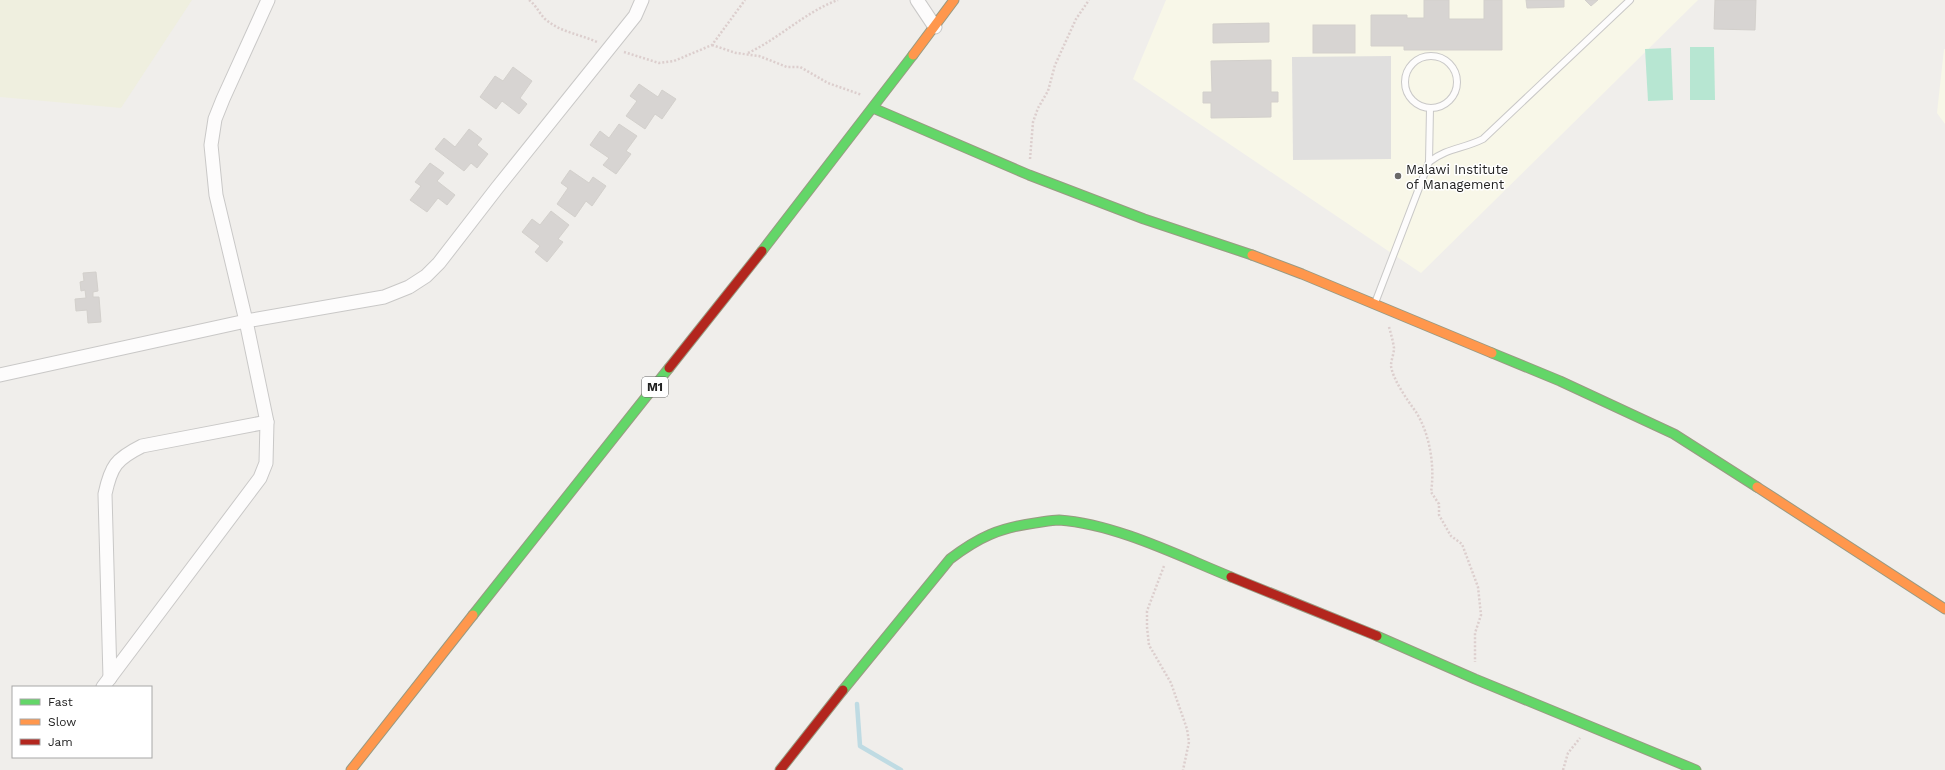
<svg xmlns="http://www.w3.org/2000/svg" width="1945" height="770" font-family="'Work Sans',sans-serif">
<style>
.education{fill:#f8f7e8}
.farmland{fill:#efefdf}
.pitch{fill:#b7e6d2}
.parking{fill:#e0dfde}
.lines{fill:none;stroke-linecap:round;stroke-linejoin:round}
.stream{stroke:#bfdbe3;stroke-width:4.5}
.building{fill:#d7d4d2;stroke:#d3d0cc}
.lane-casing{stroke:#c9c8c7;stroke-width:8}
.street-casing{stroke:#c9c8c7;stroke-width:15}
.fast-casing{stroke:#999a82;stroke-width:11}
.slow-casing{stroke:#999a82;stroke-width:11}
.jam-casing{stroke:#999a82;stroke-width:11}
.path{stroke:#dccecd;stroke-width:2.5;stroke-dasharray:2 2;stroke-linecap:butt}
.lane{stroke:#fdfcfc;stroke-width:6}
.street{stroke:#fdfcfc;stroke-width:13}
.fast{stroke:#63d668;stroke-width:9}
.slow{stroke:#ff974d;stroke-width:9}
.jam{stroke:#b3261e;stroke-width:9}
.poi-dot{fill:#6a6968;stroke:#fff;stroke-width:1.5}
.labels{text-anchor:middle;stroke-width:3;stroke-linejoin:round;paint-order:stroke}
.shield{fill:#fff;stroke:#646464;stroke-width:1}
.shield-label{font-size:12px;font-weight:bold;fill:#222}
.poi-label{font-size:13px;fill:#222;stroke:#fff;text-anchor:start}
</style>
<rect width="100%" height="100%" fill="#f0eeeb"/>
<!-- education -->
<g class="education">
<path d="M1166,0H1698L1421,273L1133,79Z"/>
<path d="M1944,49H1945V124L1937,113Z"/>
</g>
<!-- farmland -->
<path class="farmland" d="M0,0H192L121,108L0,97Z"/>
<!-- pitch -->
<g class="pitch">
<path d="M1690,47H1714L1715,100H1690Z"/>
<path d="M1671,48L1673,100L1648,101L1645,49Z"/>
</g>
<!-- parking -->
<path class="parking" d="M1391,56V159L1293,160L1292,57Z"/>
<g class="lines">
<!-- stream -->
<path class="stream" d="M857,704L860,746L901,770"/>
</g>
<!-- building -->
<g class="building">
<path d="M1424,0H1449V19H1484V0H1502V50H1404V46H1371V15H1407V18H1424Z"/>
<path d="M1526,0H1564V7L1527,8Z"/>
<path d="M1585,0H1598L1591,6Z"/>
<path d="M1715,0H1756L1755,30L1714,29Z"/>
<path d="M1269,23V42L1213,43V24Z"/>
<rect x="1313" y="25" width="42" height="28"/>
<path d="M1271,60V92H1278V102H1271V117L1211,118V103H1203V92H1212L1211,61Z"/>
<path d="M513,67L532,81L520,98L527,104L519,114L502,101L496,109L480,97L495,76L503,81Z"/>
<path d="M639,84L658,97L662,90L676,99L662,119L655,114L645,129L626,116L637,101L630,96Z"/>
<path d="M619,124L637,136L626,151L631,154L616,174L603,165L609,158L590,145L600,131L609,138Z"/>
<path d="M469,129L482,139L477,145L488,154L477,168L471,163L464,171L435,149L444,138L455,147Z"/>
<path d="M430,163L444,173L437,181L455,195L447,205L438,198L427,212L410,200L421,186L415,182Z"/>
<path d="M570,170L589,183L593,177L606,186L592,206L586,201L575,217L557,204L568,188L561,183Z"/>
<path d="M551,211L569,225L558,239L563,242L547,262L535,252L540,246L522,232L532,219L540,225Z"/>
<path d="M96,272L98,291L93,292V297H99L101,322L88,323L87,310L76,311L75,299L86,298L85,290L81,291L80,282L84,281L83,273Z"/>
</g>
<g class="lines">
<!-- lane casing -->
<g class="lane-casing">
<g id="lane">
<circle cx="1431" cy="82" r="26"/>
<path d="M1429,162L1430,108"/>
<path d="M1375,303L1429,162C1447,148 1463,149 1483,139L1630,0"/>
</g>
</g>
<!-- street casing -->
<g class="street-casing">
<g id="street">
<path d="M917,0L935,27"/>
<path d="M0,375L246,321L384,297L409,287L426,276L439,263L497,188L635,16L642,0"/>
<path d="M110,678L105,494C111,466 116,459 142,446L267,422"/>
<path d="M103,687L260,478L266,463L267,422L246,321L216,195L211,145L215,119L223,99L268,0"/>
</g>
</g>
<!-- fast casing -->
<g class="fast-casing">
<g id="fast">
<path d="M873,108L1029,175L1144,219L1252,255"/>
<path d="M762,251L913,55"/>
<path d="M1492,353L1560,381L1674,434L1757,487"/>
<path d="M473,615L669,368"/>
<path d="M1377,636L1475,679L1696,770"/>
<path d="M843,690L950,559C979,537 999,528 1035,523C1043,522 1051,520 1059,520C1116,524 1179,556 1231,577"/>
</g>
</g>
<!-- slow casing -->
<g class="slow-casing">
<g id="slow">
<path d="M913,55L954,0"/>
<path d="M1252,255L1302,274L1492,353"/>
<path d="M1757,487L1945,609"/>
<path d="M351,770L473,615"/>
</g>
</g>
<!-- jam casing -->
<g class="jam-casing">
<g id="jam">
<path d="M669,368L762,251"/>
<path d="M1231,577L1377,636"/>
<path d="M780,770L843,690"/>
</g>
</g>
<!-- path -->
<g class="path">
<path d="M529,0C536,5 539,13 545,19C560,32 579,34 597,42"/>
<path d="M712,45L736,53L759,56L787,67H800L828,83L862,95"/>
<path d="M624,52L659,63L674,61L712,45L745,0"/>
<path d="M748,53C780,38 805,12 838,0"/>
<path d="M1030,159L1033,122L1038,108L1048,91L1055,65L1076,19L1089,0"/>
<path d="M1389,327C1391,334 1393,341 1394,348C1394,354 1391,360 1391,366C1393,380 1408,401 1416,412C1430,434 1435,467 1431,492L1439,504V515L1451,536L1462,544L1478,587L1481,615L1475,633V662"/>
<path d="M1164,566L1147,611V627L1149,645L1171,683L1187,729L1189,742L1183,770"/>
<path d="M1563,770L1568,753L1580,738"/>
</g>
<!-- lane -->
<use href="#lane" class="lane"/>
<!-- street -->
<use href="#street" class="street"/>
<!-- fast -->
<use href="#fast" class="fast"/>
<!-- slow -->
<use href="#slow" class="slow"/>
<!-- jam -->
<use href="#jam" class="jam"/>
</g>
<!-- markers -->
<circle class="poi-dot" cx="1398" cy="176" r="4"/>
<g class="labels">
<!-- shield labels -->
<rect class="shield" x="642" y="377" width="26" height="20" rx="3"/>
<g class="shield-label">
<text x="655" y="391">M1</text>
</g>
<!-- poi labels -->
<g class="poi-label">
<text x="1406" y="174">Malawi Institute<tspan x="1406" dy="15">of Management</tspan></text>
</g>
</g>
<!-- legend -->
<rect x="12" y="686" width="140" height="72" fill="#ffffff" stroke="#a7a7a7"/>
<rect x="20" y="699" width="20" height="6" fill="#63d668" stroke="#a7a7a7"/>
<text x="48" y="706" font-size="12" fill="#222222">Fast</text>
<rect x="20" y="719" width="20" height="6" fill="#ff974d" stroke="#a7a7a7"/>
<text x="48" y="726" font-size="12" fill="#222222">Slow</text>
<rect x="20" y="739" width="20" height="6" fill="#b3261e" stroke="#a7a7a7"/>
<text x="48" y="746" font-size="12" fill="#222222">Jam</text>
</svg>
